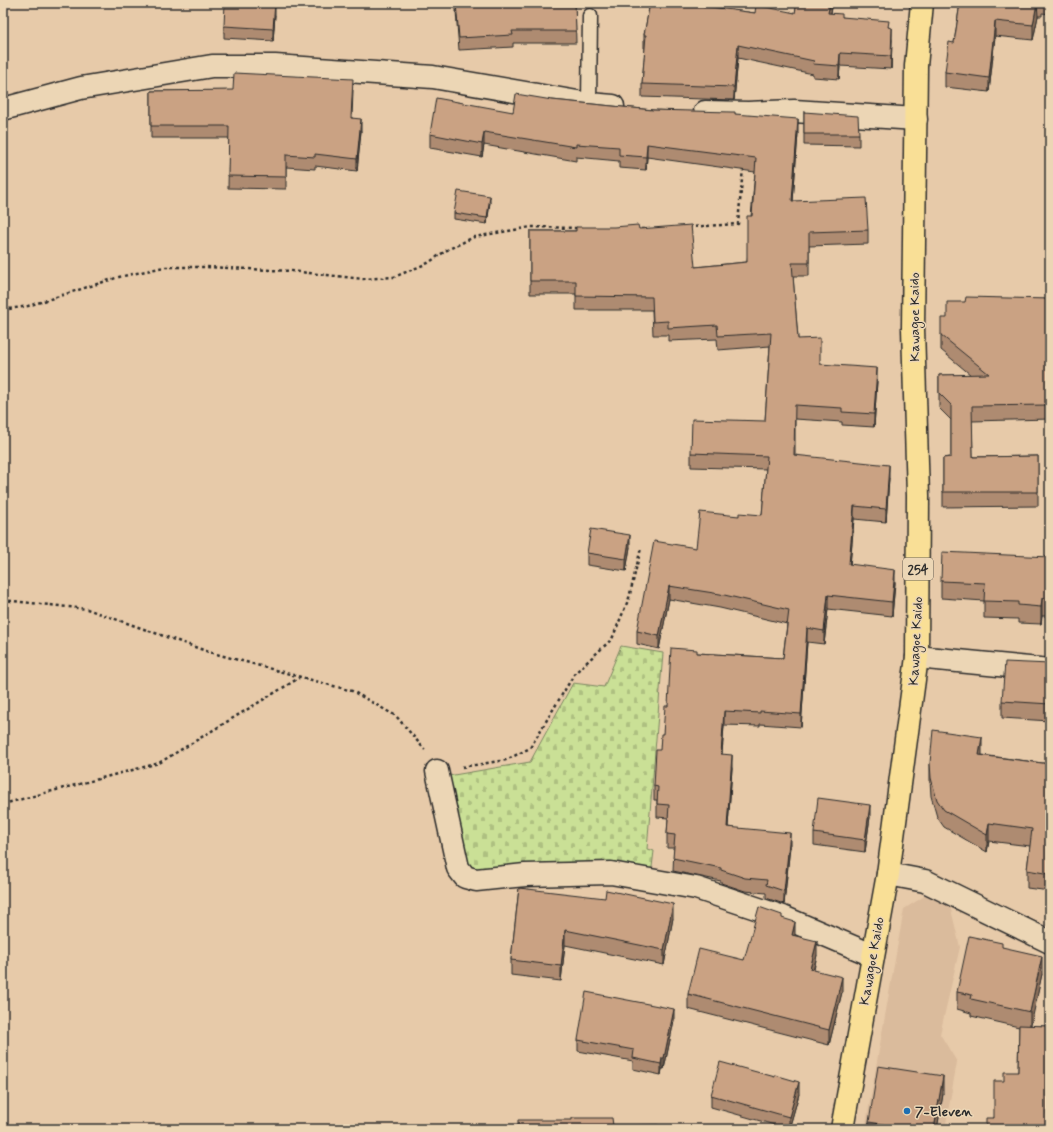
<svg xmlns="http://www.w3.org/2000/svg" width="1053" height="1132" font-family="Mynerve,sans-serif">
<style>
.built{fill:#dabb9c}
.cemetery{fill:url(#cemetery-stones);stroke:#7a8660}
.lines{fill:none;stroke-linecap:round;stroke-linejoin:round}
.service-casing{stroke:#2b2b2b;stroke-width:17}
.minor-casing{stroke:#2b2b2b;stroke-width:25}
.trunk-casing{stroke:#2b2b2b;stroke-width:25}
.path{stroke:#2b2b2b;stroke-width:2.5;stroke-dasharray:3 3;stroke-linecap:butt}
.service{stroke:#ecd6b5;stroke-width:14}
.minor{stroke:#ecd6b5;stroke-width:22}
.trunk{stroke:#f9df96;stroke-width:22}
.wall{fill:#ae8b71;stroke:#2b2b2b}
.shaded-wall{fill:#8d715c;stroke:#2b2b2b}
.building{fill:#caa283;stroke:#2b2b2b}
.poi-dot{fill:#1f6fb2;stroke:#ecd6b5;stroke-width:1.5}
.labels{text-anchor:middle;stroke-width:3;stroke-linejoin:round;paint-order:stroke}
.shield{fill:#ecd6b5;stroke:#655e54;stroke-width:1}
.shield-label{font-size:13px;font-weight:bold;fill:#2b2b2b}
.street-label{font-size:14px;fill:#2b2b2b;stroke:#ecd6b5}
.poi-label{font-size:14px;font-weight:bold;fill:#2b2b2b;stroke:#ecd6b5;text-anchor:start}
</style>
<defs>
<pattern id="cemetery-stones" width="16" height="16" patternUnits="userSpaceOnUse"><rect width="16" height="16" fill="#cae096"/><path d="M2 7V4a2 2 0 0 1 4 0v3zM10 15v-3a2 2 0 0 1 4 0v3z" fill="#aec081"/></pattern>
</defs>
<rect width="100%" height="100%" fill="#e7caa9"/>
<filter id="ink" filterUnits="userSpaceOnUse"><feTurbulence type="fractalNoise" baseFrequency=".025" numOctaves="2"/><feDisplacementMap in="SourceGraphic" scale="8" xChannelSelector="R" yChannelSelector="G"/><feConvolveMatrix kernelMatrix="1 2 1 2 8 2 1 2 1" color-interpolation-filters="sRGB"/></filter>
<g filter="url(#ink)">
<!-- built -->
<path class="built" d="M931,892L949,901L960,947L940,1034L957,1062L945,1129H865L904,909Z"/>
<!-- cemetery -->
<path class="cemetery" d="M621,646L663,653L647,849L654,851L651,875L479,871L467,863L448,776L530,762L573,683L604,687Z"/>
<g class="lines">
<!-- service casing -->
<g class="service-casing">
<path id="service" d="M589,104L590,16"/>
</g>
<!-- minor casing -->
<g class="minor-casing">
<g id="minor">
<path d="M3,109L81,88L212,66H275L433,77L589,104L613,106"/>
<path d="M705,112L748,113L794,111L916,119"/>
<path d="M917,657L1050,670"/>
<path d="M437,771L458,868L465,877L476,880L525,875L611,873L696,888L783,917L872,955"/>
<path d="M888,874L925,881L1050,942"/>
</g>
</g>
<!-- trunk casing -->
<g class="trunk-casing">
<path id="trunk" d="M842,1129L888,874L917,657L918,496L913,328L916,66L922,3"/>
</g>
<!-- path -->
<g class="path">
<path d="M689,227L738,224L743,168"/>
<path d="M635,229H646"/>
<path d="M3,310L28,306L119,277L164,267H207L291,271L363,279L394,277L428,263L447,250L474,237L531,227L578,228"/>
<path d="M3,600L87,609L209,652L352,691L396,716L425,750"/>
<path d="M462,767L506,760L530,748L575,673L612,639L629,598L641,548"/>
<path d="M3,804L159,763L299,678"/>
</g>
<!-- service -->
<use href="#service" class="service"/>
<!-- minor -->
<use href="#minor" class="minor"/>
<!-- trunk -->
<use href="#trunk" class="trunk"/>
</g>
<!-- wall -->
<g class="wall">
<path d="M456,3H575L576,43H513V47L459,50L456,11Z"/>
<path d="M650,3H706L705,7L755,13H795L797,3H833L831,13L842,17L889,27L892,40L891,69L840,66L839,79L813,77V74L738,58L734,100L642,97V84L645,48H644V35Z"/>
<path d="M960,3H1050V14L1042,13V16H1038L1033,40L995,36L989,92L945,87V72L954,43Z"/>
<path d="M275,15L273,41L224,38V26Z"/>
<path d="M353,90L352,118L361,131L357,171L315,166V169L286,167V189L228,188L229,138H151V91Z"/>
<path d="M552,100L653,110L735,114L798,133L793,201L868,230V244L809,246V276H793L798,339L820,364L877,381L874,427L842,425V422L795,419V455L889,478L886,522L854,519L850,564L895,583L892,616L828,609L824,644L807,642L801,727L760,724V726L724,725L722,754L732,768L728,827L790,846L784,904L766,898V893L745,891L721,883V881L673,871L674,848H667V834L668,818L657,817V800H654V786L668,706L697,653L783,658L787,624L720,608L669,599L659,649L637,644V631L696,548L739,516L762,515L766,469L691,467V453L765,421L770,346L718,350L717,339L668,341V335H653L652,310H576V294H530V231H576L639,229L695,267L747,262L755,172L647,157L646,170L619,168V161L576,157V161L484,145L482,157L430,148V134L513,112Z"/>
<path d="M804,112L859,134V146L804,145Z"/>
<path d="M490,202L487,224L454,219V213Z"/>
<path d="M1050,299V419L972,421L973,457L1038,456V506L943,507V458L951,457V420L939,408V375H971L941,350V335L947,318L965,302Z"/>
<path d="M630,547L626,571L587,565V553Z"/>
<path d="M1050,557V616H1042L1041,624L1018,623V619L984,618V601L941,598V581Z"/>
<path d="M1050,664V721L1002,718V701Z"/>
<path d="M982,755L1050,764V891L1027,888V870L1030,846L989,841L987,852L944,827L937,817L931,796L930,780V763Z"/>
<path d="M870,817L865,852L814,845V833Z"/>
<path d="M519,888L673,918L664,965L565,945L561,981L511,975V960Z"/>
<path d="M782,918L795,936L817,955L814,970L842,992L829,1045L688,1009V994L744,960Z"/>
<path d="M1002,947L1042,974L1030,1026H1048L994,1118L1004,1081L1018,1072L1019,1027L971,1016V1013L957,1009V992Z"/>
<path d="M674,1020L664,1069H662L661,1075L633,1069V1061L578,1051V1040Z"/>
<path d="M775,1077L799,1094L789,1129L711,1107V1095Z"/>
<path d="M943,1094L937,1129H869V1122Z"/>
</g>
<!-- shaded-wall -->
<g class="shaded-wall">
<path d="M275,3V15L273,41V29Z"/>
<path d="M704,3H706L703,19V6Z"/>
<path d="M830,3H833L828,26V13Z"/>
<path d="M1037,3L1038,16L1033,40V25Z"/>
<path d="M995,21V36L989,92V78Z"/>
<path d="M892,28V40L891,69V56Z"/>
<path d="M738,45V58L734,100V87Z"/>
<path d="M840,53V66L839,79V66Z"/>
<path d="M361,119V131L357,171V159Z"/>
<path d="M798,119V133L792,215V201Z"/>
<path d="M484,132V145L482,157V144Z"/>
<path d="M647,144V157L646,170V157Z"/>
<path d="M490,196V202L487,224V218Z"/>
<path d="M877,368V381L874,427V414Z"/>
<path d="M889,465V478L886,522V509Z"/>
<path d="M854,506V519L849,578V564Z"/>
<path d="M630,535V547L626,571V559Z"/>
<path d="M895,570V583L892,616V602Z"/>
<path d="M669,586V599L659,649V636Z"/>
<path d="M828,595V609L824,644V631Z"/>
<path d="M1042,598V616L1041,624V607Z"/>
<path d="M807,628V642L801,727V714Z"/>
<path d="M724,711V725L721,767V754Z"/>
<path d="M982,737V754L979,772V755Z"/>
<path d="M732,755V768L727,840V827Z"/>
<path d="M870,805V817L865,852V840Z"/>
<path d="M989,823V841L987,852V835Z"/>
<path d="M790,833V846L784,904V891Z"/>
<path d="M673,904V918L664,965V950Z"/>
<path d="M795,922V936L792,935Z"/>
<path d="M565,930V945L561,981V966Z"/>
<path d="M817,941V955L810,984V969Z"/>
<path d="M1042,956V974L1030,1030V1012Z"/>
<path d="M842,977V992L829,1045V1030Z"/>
<path d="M674,1009V1020L664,1069V1058Z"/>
<path d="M662,1058V1069L661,1075V1064Z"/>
<path d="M943,1076V1094L937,1129H934Z"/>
<path d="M799,1082V1094L789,1129V1117Z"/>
</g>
<!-- building -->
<g class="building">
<path d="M225,3H275L273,29L224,26Z"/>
<path d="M456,3H575L576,31H512L513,35L459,38Z"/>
<path d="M650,3H704L703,6L755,13L756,5L795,13L797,3H830L828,13L842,14V17L889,21L888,27L892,28L891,56L840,53L839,66L813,64L814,61L738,45L734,87L642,84L646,35H644Z"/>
<path d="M960,3H1037L1033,25L995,21L989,78L945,72L949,42L954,43Z"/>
<path d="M234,73L353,79L351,118L361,119L357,159L315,154V157L286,155V177L228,176L229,126H151V91L233,90Z"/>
<path d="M516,94L552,100L653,110L731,112H735V114L798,119L792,201L866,198L868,230L809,232V263H792L798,339L820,338V364L877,368L874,414L842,412V408L795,405L794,455L889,465L886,509L854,506L849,564L895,570L892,602L828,595L824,631L807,628L801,714L760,711V713L724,711L721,754L732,755L727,827L790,833L784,891L766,885L767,880L745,878L721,870V868L673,858L675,835L667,834L669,805L657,804L658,787L654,786L656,750H660L661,734H663L665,706H668L671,648L697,650V653L783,658L789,610L720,594L669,586L659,636L637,631L654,541L696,548L700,512L739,516V513L762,515L767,456L691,453L692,419L765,421L771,333L718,336L717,325L668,328V321L653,322L652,297L576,296V281H530V231H576V227H614L638,225L639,229L691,225L695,267L747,262V216H752L756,158L647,144L646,157L619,155V147L576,144V147L484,132L482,144L430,134L436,98L513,112Z"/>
<path d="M804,112L858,116L859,134H804Z"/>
<path d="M458,191L490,196L487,218L454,213Z"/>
<path d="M966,297L1050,299V405L972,406L973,457L1038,456V492H943V458L951,457V405L939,393V375L989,374L941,335V318H947V302H965Z"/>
<path d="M591,529L630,535L626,559L587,553Z"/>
<path d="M942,552L1050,557V599L1042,598L1041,607L1018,605V602L984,601L985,583L941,581Z"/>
<path d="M1005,662L1050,664V704L1002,701Z"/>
<path d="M933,730L982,737L979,755L1050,764V874L1027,870L1032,829L989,823L987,835L944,810L937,800L931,778L930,763Z"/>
<path d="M818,798L870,805L865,840L814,833Z"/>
<path d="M519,888L605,898L606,890L673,904L664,950L565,930L561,966L511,960Z"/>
<path d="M759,907L782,915V918L795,922L792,935L817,941L810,969L842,977L829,1030L688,994L699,949L744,960Z"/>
<path d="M969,936L1002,943V947L1042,956L1030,1012L971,999L972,995L957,992Z"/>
<path d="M586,992L674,1009L664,1058H662L661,1064L633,1058L634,1050L578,1040Z"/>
<path d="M1019,1025L1048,1026L1047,1114H1050V1129H986V1118H994V1081H1004V1072H1018Z"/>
<path d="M720,1062L775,1077V1075L799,1082L789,1117L711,1095Z"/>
<path d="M878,1066L943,1076L934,1129H912L869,1122Z"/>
<path d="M572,1118H612L613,1126L658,1125V1129H518V1120H572Z"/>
</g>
</g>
<!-- markers -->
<circle class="poi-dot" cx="907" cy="1111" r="4"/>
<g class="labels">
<!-- shield labels -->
<rect class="shield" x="903" y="558" width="30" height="22" rx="3"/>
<g class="shield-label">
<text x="918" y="574">254</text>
</g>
<!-- street labels -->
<g class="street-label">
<text transform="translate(914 317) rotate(-90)" y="5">Kawagoe Kaido</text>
<text transform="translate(915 641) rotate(-87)" y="5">Kawagoe Kaido</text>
<text transform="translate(871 961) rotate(-80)" y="5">Kawagoe Kaido</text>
</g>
<!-- poi labels -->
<g class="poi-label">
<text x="915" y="1116">7-Eleven</text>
</g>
</g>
<!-- margin -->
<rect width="1053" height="1132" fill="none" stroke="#ecd6b5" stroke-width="16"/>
<rect x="8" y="8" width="1037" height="1116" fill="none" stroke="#2b2b2b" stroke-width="1.5" filter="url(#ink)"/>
</svg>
